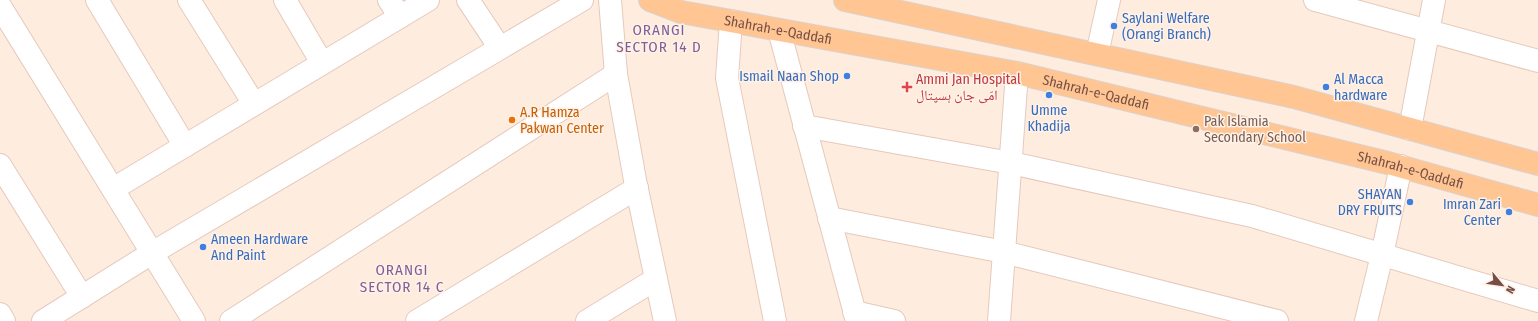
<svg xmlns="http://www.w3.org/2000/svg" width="1538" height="321" font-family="'Fira Sans Condensed','Noto Naskh Arabic',sans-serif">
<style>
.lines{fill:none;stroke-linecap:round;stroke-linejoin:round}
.street-casing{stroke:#e5c9bd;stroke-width:24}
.primary-casing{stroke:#dbd1ce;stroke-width:24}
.street{stroke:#fff;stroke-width:22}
.primary{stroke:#ffc694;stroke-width:22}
.shop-dot{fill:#3f7fe0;stroke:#fff1e6;stroke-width:1.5}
.health-dot{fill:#e0444e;stroke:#fff1e6;stroke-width:1.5}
.food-dot{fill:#e8710a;stroke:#fff1e6;stroke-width:1.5}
.education-dot{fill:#8d6e63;stroke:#fff1e6;stroke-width:1.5}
.labels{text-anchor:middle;stroke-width:3;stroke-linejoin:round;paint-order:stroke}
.shop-label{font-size:14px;fill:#366cbe;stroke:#fff1e6;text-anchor:start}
.street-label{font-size:14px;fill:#764e44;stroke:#fff1e6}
.health-label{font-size:14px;fill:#be3a42;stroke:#fff1e6;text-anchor:start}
.food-label{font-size:14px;fill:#c56008;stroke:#fff1e6;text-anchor:start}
.education-label{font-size:14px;fill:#785e54;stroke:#fff1e6;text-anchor:start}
.neighbourhood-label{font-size:15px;letter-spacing:1px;fill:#7d5f9a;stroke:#fff1e6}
</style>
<rect width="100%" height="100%" fill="#feedde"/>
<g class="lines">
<!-- street casing -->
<g class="street-casing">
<g id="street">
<path d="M97,0L185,146"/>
<path d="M189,0L254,104"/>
<path d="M285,0L322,63"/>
<path d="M389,0L400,17"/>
<path d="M468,0L500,48"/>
<path d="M610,0L616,74L635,180L665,321"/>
<path d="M1315,0L1538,61"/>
<path d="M0,6L194,321"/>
<path d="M731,21L727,78L775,321"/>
<path d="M779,30L857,321"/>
<path d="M1097,54L1109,0"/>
<path d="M804,126L1011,163L1252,216L1538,301"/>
<path d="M1410,129L1434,0"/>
<path d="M0,165L82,297"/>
<path d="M113,189L428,0"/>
<path d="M829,218L1004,252L1277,321"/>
<path d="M854,312L894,321"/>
<path d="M0,314L4,321"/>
<path d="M43,321L152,253L582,0"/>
<path d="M231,321L616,74"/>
<path d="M417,321L637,188"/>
<path d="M587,321L656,279"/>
<path d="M999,321L1017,73"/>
<path d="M1366,321L1382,255L1401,166"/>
</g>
</g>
<!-- primary casing -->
<g class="primary-casing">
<g id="primary">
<path id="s1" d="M650,0L681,12L1017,73L1388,163L1538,205"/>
<path d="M845,0L1294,97L1538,164"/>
</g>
</g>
<!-- street -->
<use href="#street" class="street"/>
<!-- primary -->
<use href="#primary" class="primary"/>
</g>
<!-- markers -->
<g class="shop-dot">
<circle cx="1114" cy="26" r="4"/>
<circle cx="847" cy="76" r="4"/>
<circle cx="1326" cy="87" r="4"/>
<circle cx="1049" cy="95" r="4"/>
<circle cx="1410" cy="202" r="4"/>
<circle cx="1509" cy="212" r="4"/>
<circle cx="203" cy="247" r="4"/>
</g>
<path class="health-dot" d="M905 81h4v4h4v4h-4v4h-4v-4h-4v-4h4z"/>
<circle class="food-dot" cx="512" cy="120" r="4"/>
<circle class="education-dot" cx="1196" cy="129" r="4"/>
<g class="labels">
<!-- shop labels -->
<g class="shop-label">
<text x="1122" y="23">Saylani Welfare<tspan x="1122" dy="16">(Orangi Branch)</tspan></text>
<text x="839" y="81" text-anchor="end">Ismail Naan Shop</text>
<text x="1334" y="84">Al Macca<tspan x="1334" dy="16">hardware</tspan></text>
<text x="1049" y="115" text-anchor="middle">Umme<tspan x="1049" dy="16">Khadija</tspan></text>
<text x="1402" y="199" text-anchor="end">SHAYAN<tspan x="1402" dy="16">DRY FRUITS</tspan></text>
<text x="1501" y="209" text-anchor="end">Imran Zari<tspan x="1501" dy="16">Center</tspan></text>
<text x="211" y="244">Ameen Hardware<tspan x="211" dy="16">And Paint</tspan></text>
</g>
<!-- street labels -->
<g class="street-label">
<text dy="5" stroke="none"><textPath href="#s1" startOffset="132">Shahrah-e-Qaddafi</textPath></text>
<text dy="5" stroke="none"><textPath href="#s1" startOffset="456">Shahrah-e-Qaddafi</textPath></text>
<text dy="5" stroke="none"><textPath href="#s1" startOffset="780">Shahrah-e-Qaddafi</textPath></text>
</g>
<!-- health labels -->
<g class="health-label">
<text x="916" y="84">Ammi Jan Hospital<tspan x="916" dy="16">امّی جان ہسپتال</tspan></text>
</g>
<!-- food labels -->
<g class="food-label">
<text x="520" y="117">A.R Hamza<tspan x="520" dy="16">Pakwan Center</tspan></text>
</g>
<!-- education labels -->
<g class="education-label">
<text x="1204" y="126">Pak Islamia<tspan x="1204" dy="16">Secondary School</tspan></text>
</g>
<!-- neighbourhood labels -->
<g class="neighbourhood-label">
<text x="659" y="35">ORANGI<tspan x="659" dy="17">SECTOR 14 D</tspan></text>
<text x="402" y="275">ORANGI<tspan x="402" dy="17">SECTOR 14 C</tspan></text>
</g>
</g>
<!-- north arrow -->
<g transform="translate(1502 285) rotate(119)" stroke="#fff1e6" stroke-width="3" paint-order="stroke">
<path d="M0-3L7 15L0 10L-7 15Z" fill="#764e44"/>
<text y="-6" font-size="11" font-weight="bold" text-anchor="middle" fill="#764e44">N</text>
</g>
</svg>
